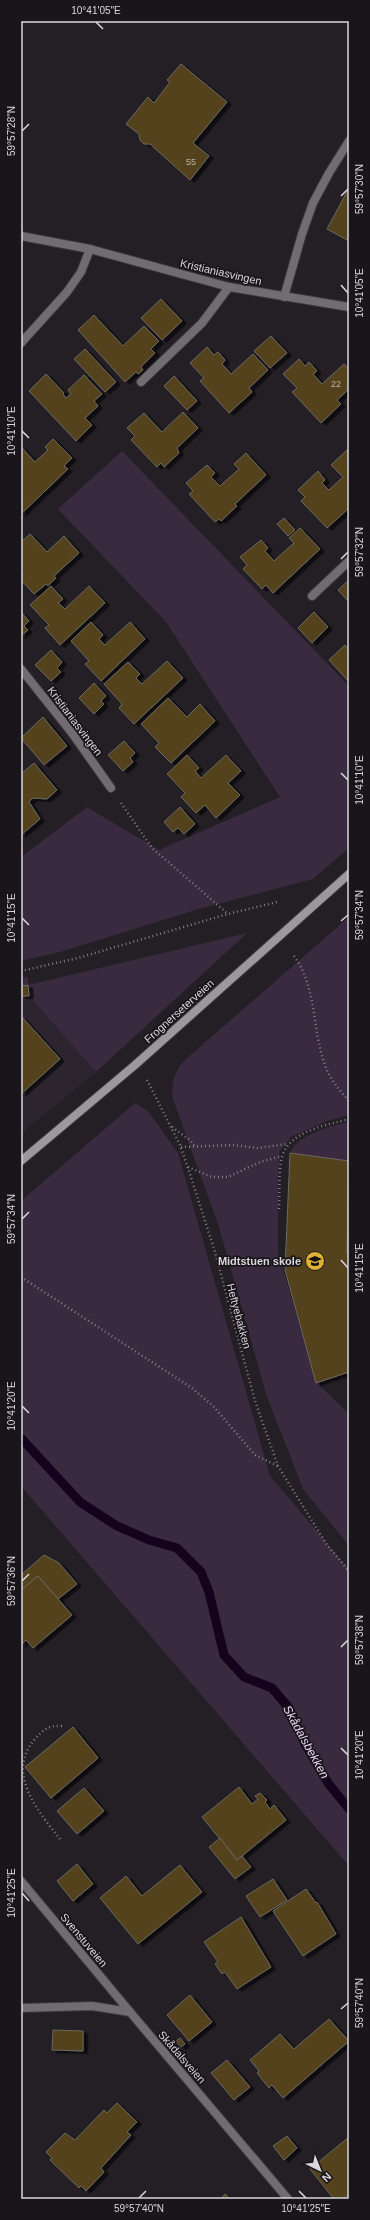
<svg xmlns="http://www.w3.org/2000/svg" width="370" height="2220" font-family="Helvetica,sans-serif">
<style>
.built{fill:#2c252f}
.green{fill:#392a3f}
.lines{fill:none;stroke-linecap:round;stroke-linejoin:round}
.stream{stroke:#15031d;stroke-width:9}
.building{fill:#52421c;stroke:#6b6962;filter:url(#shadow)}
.service-casing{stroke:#3c393d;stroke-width:10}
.minor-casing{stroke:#3c393d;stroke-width:10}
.secondary-casing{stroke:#3c393d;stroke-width:10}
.path{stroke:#827f83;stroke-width:2.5;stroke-dasharray:1 3;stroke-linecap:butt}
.service{stroke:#6f6d70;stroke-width:8}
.minor{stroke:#6f6d70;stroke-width:8}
.secondary{stroke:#9c999d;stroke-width:8}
.ticks{fill:none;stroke:#d9d7da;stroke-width:1.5}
.labels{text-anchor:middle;stroke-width:3.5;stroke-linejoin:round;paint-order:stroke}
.number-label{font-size:9px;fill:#b7b2aa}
.street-label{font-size:11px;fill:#d9d7da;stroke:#19161b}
.poi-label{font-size:11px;font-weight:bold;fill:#d9d7da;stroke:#19161b;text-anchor:end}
.water-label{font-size:12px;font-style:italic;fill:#edd5f8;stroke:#19161b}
.neatline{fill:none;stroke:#d9d7da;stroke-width:1.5}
.ticks-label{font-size:10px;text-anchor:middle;fill:#d9d7da}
</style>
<defs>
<filter id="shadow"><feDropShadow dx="4.5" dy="2.5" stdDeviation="0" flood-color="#0009"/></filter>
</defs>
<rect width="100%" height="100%" fill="#231f24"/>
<!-- built -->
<path class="built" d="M28,977L29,996L96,1072L21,1134V978Z"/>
<!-- green -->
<g class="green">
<path d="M122,451L349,686V848L313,879L202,908L60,952L21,961V857L87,807L159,850L280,797L166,622L58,509Z"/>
<path d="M349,917V1115L327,1121L291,1137L280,1151L278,1176V1252L316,1382L349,1414V1546L303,1489L267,1397L219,1227L173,1099C171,1083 174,1071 186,1059Z"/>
<path d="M247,933L96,1072L29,996L28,986H21V978L28,977V985Z"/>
<path d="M135,1103L148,1111L178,1153L270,1476L349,1569V1866L21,1486V1201Z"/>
<path d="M349,1122V1161L290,1153C297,1135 331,1125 349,1122Z"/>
</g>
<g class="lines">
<!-- stream -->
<path class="stream" d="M21,1438L80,1502L117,1526L149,1540L177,1548L201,1572L209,1592L224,1655L244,1677L272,1688L289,1708L305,1744L328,1783L349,1809"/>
</g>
<!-- building -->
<g class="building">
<path d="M181,64L227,102L193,143L209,156L190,180L150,144H144L140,140L139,134L126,124L148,97L154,103L170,82L167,80Z"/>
<path d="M349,188V241L327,229Z"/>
<path d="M161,299L182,321L162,340L141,318Z"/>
<path d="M94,315L123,346L144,326L159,341L151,349L155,353L141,367L143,370L138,374L136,372L125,382L78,330Z"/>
<path d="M271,336L287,353L270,368L254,351Z"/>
<path d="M207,347L214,355L218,352L225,360L222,364L231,374L253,354L268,370L249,388L252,392L229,413L200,381L204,378L190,363Z"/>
<path d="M85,349L116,382L105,392L74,359Z"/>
<path d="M299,359L305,366L309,362L317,371L313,374L322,384L344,364L349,369V389L337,400L341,404L321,423L292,392L297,388L283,374Z"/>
<path d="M46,374L64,393L63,394L66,398L71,394L68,390L84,375L102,394L94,401L98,406L85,418L92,425L76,441L29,391Z"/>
<path d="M174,376L197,401L187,410L164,386Z"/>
<path d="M183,412L198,428L177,448L179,453L164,467L161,463L157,467L131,440L135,436L127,428L144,413L162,432Z"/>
<path d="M53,439L72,458L64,466L68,469L21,514V447L35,462L48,450L45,447Z"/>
<path d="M348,449L349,508L327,528L301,501L305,497L298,490L318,471L325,480L322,483L329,490L343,477L331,465Z"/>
<path d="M246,453L266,475L235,504L237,506L221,521L219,519L215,522L189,494L193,491L186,483L207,465L215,473L211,477L220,486L239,469L234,464Z"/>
<path d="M284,518L295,530L288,536L277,524Z"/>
<path d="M300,528L320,549L273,593L266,585L262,589L243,569L247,565L240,557L261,540L268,548L265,551L274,561L294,543L289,538Z"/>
<path d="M30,534L47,552L64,536L79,553L54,576L56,578L48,586L46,584L34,594L21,580L23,575L21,572V542Z"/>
<path d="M349,580V602L338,590Z"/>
<path d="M51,586L63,599L58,603L65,609L89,586L105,603L60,645L45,628L49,625L30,605Z"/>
<path d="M21,612L29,621L24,626L28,630L21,636Z"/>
<path d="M314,612L328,627L312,643L298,628Z"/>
<path d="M91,622L103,635L99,639L105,645L130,622L145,639L101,681L85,664L89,661L71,641Z"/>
<path d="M345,645L349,650V682L329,660Z"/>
<path d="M51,650L62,662L57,668L61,672L51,681L35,665Z"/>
<path d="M167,661L183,678L134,724L119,708L122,704L104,684L128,662L140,674L136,678L142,684Z"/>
<path d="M94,683L106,696L101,701L104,704L94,714L79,698Z"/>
<path d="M168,698L187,717L200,704L215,721L171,763L155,747L159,743L141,724Z"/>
<path d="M43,717L67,746L44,765L21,738Z"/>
<path d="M124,741L135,753L130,758L133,762L123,771L108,755Z"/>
<path d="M187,755L199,768L195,771L201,778L226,755L241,771L228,783L240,795L216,818L205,805L196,813L181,797L185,793L167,774Z"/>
<path d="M34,763L57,790L47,799L33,798L29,802L40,819L21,835V774Z"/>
<path d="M180,807L195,824L184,834L178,828L173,832L164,822Z"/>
<path d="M28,985L29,996H21V986Z"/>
<path d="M21,1016L60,1059L21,1094Z"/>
<path d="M290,1153L349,1161L347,1253H349V1372L316,1383L285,1270Z"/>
<path d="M44,1555L59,1563L77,1584L58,1599L38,1576L23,1589L21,1587V1575Z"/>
<path d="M38,1576L72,1615L33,1648L26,1640L21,1645V1590Z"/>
<path d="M73,1727L98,1758L51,1798L25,1767Z"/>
<path d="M239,1787L252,1804L258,1799L255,1796L260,1793L267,1800L265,1802L270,1809L274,1805L286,1820L237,1860L202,1817Z"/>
<path d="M84,1788L104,1811L77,1834L57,1811Z"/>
<path d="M220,1838L237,1860L242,1856L251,1867L235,1879L209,1847Z"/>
<path d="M77,1864L93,1884L73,1901L57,1881Z"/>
<path d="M180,1865L202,1892L138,1944L100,1898L126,1876L142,1896Z"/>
<path d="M273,1879L287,1900L260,1917L246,1896Z"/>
<path d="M306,1889L316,1903L317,1902L336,1934L303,1956L273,1911Z"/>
<path d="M241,1917L271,1967L237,1989L227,1975L224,1972L222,1974L215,1964L218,1962L204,1942Z"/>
<path d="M190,1995L212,2022L189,2041L167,2015Z"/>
<path d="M329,2019L349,2041L283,2098L272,2085L269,2088L257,2073L259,2071L250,2060L280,2034L294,2049Z"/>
<path d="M53,2030L83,2031V2051L52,2050Z"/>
<path d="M180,2038L185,2044L181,2047L176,2041Z"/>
<path d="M227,2060L250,2087L234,2100L211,2073Z"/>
<path d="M117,2103L137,2122L127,2132L131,2135L101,2168L104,2172L86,2191L81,2186L79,2188L50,2160L52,2158L46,2152L65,2133L75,2140L104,2110L107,2113Z"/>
<path d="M287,2136L297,2148L284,2160L273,2146Z"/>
<path d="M349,2137V2194L343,2199H334L310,2169Z"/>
<path d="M225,2194L230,2199H221Z"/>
</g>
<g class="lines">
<!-- service casing -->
<g class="service-casing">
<g id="service">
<path d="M284,297L302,234L313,203L329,173L349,141"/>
<path d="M141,382L202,323L229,287"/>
<path d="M312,596L349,561"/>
</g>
</g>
<!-- minor casing -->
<g class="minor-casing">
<g id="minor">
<path d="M21,236L90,249L229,287L349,307"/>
<path d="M21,343L67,292L81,272L90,249"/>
<path d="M21,669L72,733L111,788"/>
<path d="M21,1881L130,2012"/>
<path d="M21,2008L92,2006L130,2012L288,2199"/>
</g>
</g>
<!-- secondary casing -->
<g class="secondary-casing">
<path id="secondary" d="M21,1161L135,1065L349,874"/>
</g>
<!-- path -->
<g class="path">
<path d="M121,803L152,848L228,914"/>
<path d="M294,956C317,987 312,1030 325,1065C329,1078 340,1091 349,1101"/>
<path d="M21,971L78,958L228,914L277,902"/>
<path d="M147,1080L180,1145L189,1171L215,1252L255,1401L278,1466L327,1545L349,1571"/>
<path d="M172,1127L191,1141L195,1147"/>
<path d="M181,1147L233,1145L257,1148L288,1144"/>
<path d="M188,1167L212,1177H228L260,1162L282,1156"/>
<path d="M279,1209C280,1193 278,1173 282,1157C289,1131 327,1125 349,1119"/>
<path d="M21,1277L192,1388L214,1407L255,1455L278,1466"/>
<path d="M60,1839C38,1811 6,1774 34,1740C43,1730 48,1725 62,1726"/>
</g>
<!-- service -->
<use href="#service" class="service"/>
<!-- minor -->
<use href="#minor" class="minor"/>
<!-- secondary -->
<use href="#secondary" class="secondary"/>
</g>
<!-- ticks -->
<path class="ticks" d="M96,22L103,29M22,131L29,124M341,196L348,189M341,285L348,293M22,431L29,438M341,559L348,552M341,773L348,780M22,918L29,925M341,921L348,915M22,1219L29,1212M341,1260L348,1268M22,1406L29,1413M22,1581L29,1574M341,1647L348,1640M341,1748L348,1755M22,1893L29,1901M341,2009L348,2003M299,2191L306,2198M139,2198L146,2191"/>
<!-- icons -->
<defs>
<g id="school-disc" transform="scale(1)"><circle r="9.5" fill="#dfb034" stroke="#19161b"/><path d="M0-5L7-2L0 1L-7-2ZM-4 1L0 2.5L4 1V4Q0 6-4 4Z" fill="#111"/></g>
</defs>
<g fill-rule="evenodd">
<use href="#school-disc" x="315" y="1261"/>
</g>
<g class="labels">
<!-- number labels -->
<g class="number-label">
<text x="191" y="165">55</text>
<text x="336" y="387">22</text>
</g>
<!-- street labels -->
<g class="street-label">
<text transform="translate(221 272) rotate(13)" y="4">Kristianiasvingen</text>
<text transform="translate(75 721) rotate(53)" y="4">Kristianiasvingen</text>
<text transform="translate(179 1011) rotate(-42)" y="4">Frognerseterveien</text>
<text transform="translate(239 1316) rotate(75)" y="4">Heftyebakken</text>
<text transform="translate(84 1940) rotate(50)" y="4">Svenstuveien</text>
<text transform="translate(182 2057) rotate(49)" y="4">Skådalsveien</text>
</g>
<!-- poi labels -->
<g class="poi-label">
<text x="301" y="1265">Midtstuen skole</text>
</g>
<!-- water labels -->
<g class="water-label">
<text transform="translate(306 1742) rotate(61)" y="4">Skådalsbekken</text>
</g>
</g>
<!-- border -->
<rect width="370" height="2220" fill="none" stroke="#19161b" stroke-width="44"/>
<!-- north arrow -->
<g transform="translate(320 2170) rotate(137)" stroke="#19161b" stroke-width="3" paint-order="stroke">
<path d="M0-3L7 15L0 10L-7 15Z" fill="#d9d7da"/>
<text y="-6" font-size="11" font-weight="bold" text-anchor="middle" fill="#d9d7da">N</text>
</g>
<rect x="22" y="22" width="326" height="2176" class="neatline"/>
<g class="ticks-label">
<text x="96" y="14">10°41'05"E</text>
<text transform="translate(11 131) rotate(-90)" y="4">59°57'28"N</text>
<text transform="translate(359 189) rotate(-90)" y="4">59°57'30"N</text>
<text transform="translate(359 293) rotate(-90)" y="4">10°41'05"E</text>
<text transform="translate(11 431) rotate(-90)" y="4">10°41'10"E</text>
<text transform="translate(359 552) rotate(-90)" y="4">59°57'32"N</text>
<text transform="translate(359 780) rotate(-90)" y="4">10°41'10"E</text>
<text transform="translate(359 915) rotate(-90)" y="4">59°57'34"N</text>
<text transform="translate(11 918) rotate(-90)" y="4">10°41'15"E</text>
<text transform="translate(11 1219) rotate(-90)" y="4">59°57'34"N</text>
<text transform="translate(359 1268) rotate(-90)" y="4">10°41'15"E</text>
<text transform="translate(11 1406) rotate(-90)" y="4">10°41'20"E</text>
<text transform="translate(11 1581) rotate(-90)" y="4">59°57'36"N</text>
<text transform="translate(359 1640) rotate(-90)" y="4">59°57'38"N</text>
<text transform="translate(359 1755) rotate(-90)" y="4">10°41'20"E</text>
<text transform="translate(11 1893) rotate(-90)" y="4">10°41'25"E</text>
<text transform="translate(359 2003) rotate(-90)" y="4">59°57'40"N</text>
<text x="139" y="2212">59°57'40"N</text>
<text x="306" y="2212">10°41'25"E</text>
</g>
</svg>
